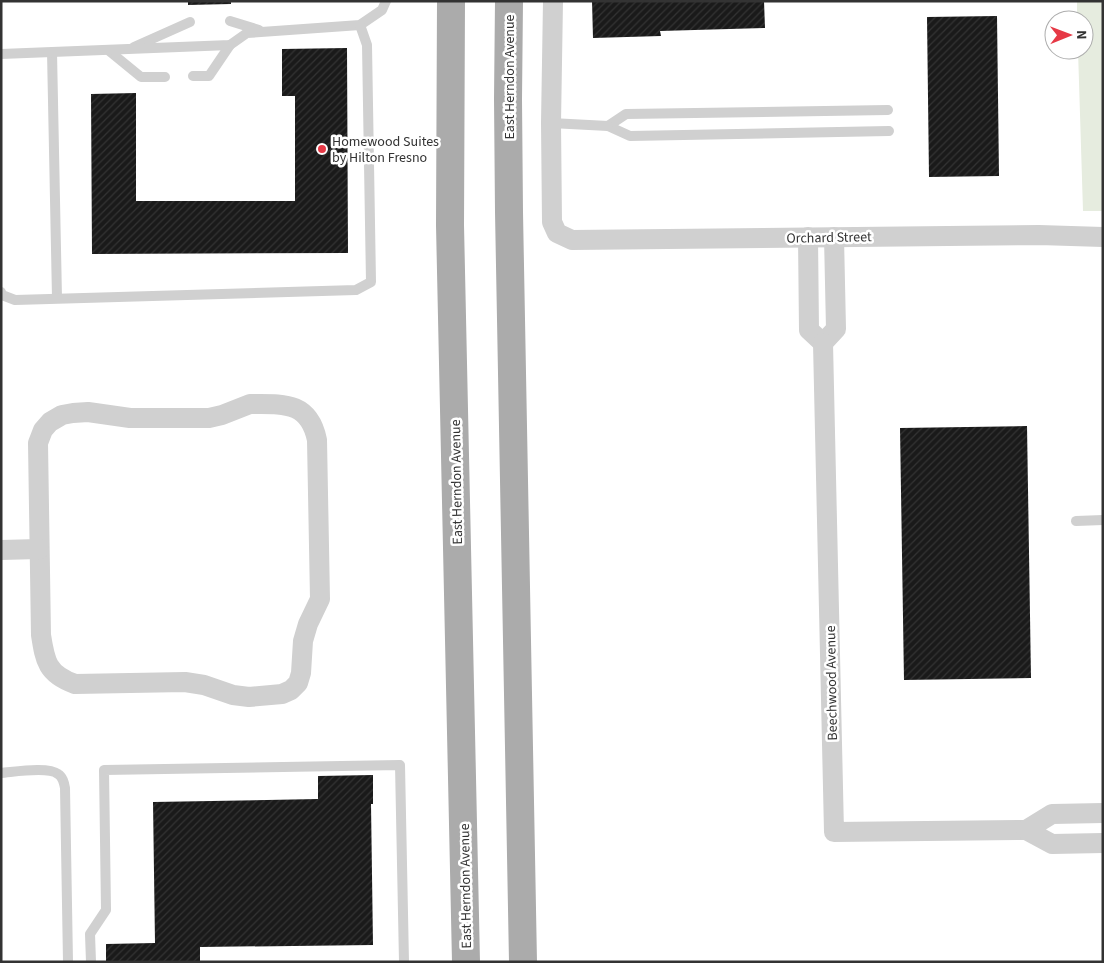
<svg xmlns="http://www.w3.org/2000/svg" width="1104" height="963" font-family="'Source Sans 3',sans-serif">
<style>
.green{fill:#e6ecdf}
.building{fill:url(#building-hatch)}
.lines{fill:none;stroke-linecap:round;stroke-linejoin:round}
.service{stroke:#d0d0d0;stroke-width:10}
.minor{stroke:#d0d0d0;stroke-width:20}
.primary{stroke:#ababab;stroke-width:28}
.poi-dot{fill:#e63946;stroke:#fff;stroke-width:2}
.labels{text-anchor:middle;stroke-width:5;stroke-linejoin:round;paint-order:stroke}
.street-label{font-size:14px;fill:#333;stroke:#fff}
.poi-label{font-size:14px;fill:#333;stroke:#fff;text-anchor:start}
</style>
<defs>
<pattern id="building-hatch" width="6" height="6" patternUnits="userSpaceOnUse" patternTransform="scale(1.25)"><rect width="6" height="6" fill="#1a1a1a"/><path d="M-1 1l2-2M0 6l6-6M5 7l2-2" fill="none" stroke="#333"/></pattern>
</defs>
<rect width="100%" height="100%" fill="#fff"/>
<!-- green -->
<path class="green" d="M1077,1H1103V211H1083L1078,50H1084V20H1077Z"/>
<!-- building -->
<g class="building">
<path d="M188,1H231V4L188,5Z"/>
<path d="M592,1H764L765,28L660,31L661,36L593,38Z"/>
<path d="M997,16L999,176L929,177L927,17Z"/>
<path d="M347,48L348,253L92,254L91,94L136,93V201H295V96H282V49Z"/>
<path d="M1027,426L1031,678L904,680L900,428Z"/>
<path d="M373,775V804H371L373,945L200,947V962H106V944L155,943L153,802L318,799V776Z"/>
</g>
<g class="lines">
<!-- service -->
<g class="service">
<path d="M230,21L259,30"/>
<path d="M134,47L190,22"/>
<path d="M108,50L141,77H165"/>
<path d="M52,52L57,298"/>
<path d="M1,54L230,45L247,33L360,25L382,10L386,1"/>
<path d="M193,76H209L230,45"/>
<path d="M888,110L626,114L608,126L630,136L889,131"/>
<path d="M551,123L608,126"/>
<path d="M1,292L2,295L15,300L356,290L371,282L367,45L360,25"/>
<path d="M1076,521L1103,520"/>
<path d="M1,773C14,772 48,766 58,774C63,777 64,783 65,788L68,962"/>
<path d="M91,962L90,934L106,910L104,770L400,765L404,962"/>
</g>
<!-- minor -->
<g class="minor">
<path d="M553,1L551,123L552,222L557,233L572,240L1039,235L1103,237"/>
<path d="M808,237L809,330L823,343L836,329L834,237"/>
<path d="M823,343L834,832L1026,830"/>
<path d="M250,404C283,404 309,401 317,440L320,599L308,624L303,641L301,673L298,683L291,690L282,694L249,697L233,695L204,685L185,682L75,684C47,674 45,661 41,635L38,443L43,430L50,422L62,415L73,413L88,412L130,418H209L222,415Z"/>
<path d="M1,550L39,549"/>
<path d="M1103,813L1052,814L1026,830L1052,844L1103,843"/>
</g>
<!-- primary -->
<g class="primary">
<path d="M451,1L450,225L466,962"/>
<path d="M509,1L508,99L509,212L523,962"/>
</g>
</g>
<!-- markers -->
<circle class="poi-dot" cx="322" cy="149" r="5"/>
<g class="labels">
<!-- street labels -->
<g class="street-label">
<text transform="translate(509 77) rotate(-90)" y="5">East Herndon Avenue</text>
<text transform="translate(829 237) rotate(-1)" y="5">Orchard Street</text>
<text transform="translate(456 482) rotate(-91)" y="5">East Herndon Avenue</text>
<text transform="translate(831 683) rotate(-91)" y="5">Beechwood Avenue</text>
<text transform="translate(465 886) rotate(-91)" y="5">East Herndon Avenue</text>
</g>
<!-- poi labels -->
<g class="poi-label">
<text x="332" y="146">Homewood Suites<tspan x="332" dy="16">by Hilton Fresno</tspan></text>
</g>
</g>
<!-- border -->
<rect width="1104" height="963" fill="none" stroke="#333333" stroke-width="5"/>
<!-- north arrow -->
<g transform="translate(1069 35) rotate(89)"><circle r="24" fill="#ffffff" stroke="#adadad"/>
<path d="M0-4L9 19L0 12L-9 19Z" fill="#e63946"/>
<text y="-8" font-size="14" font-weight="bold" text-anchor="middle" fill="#333333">N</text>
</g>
</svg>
